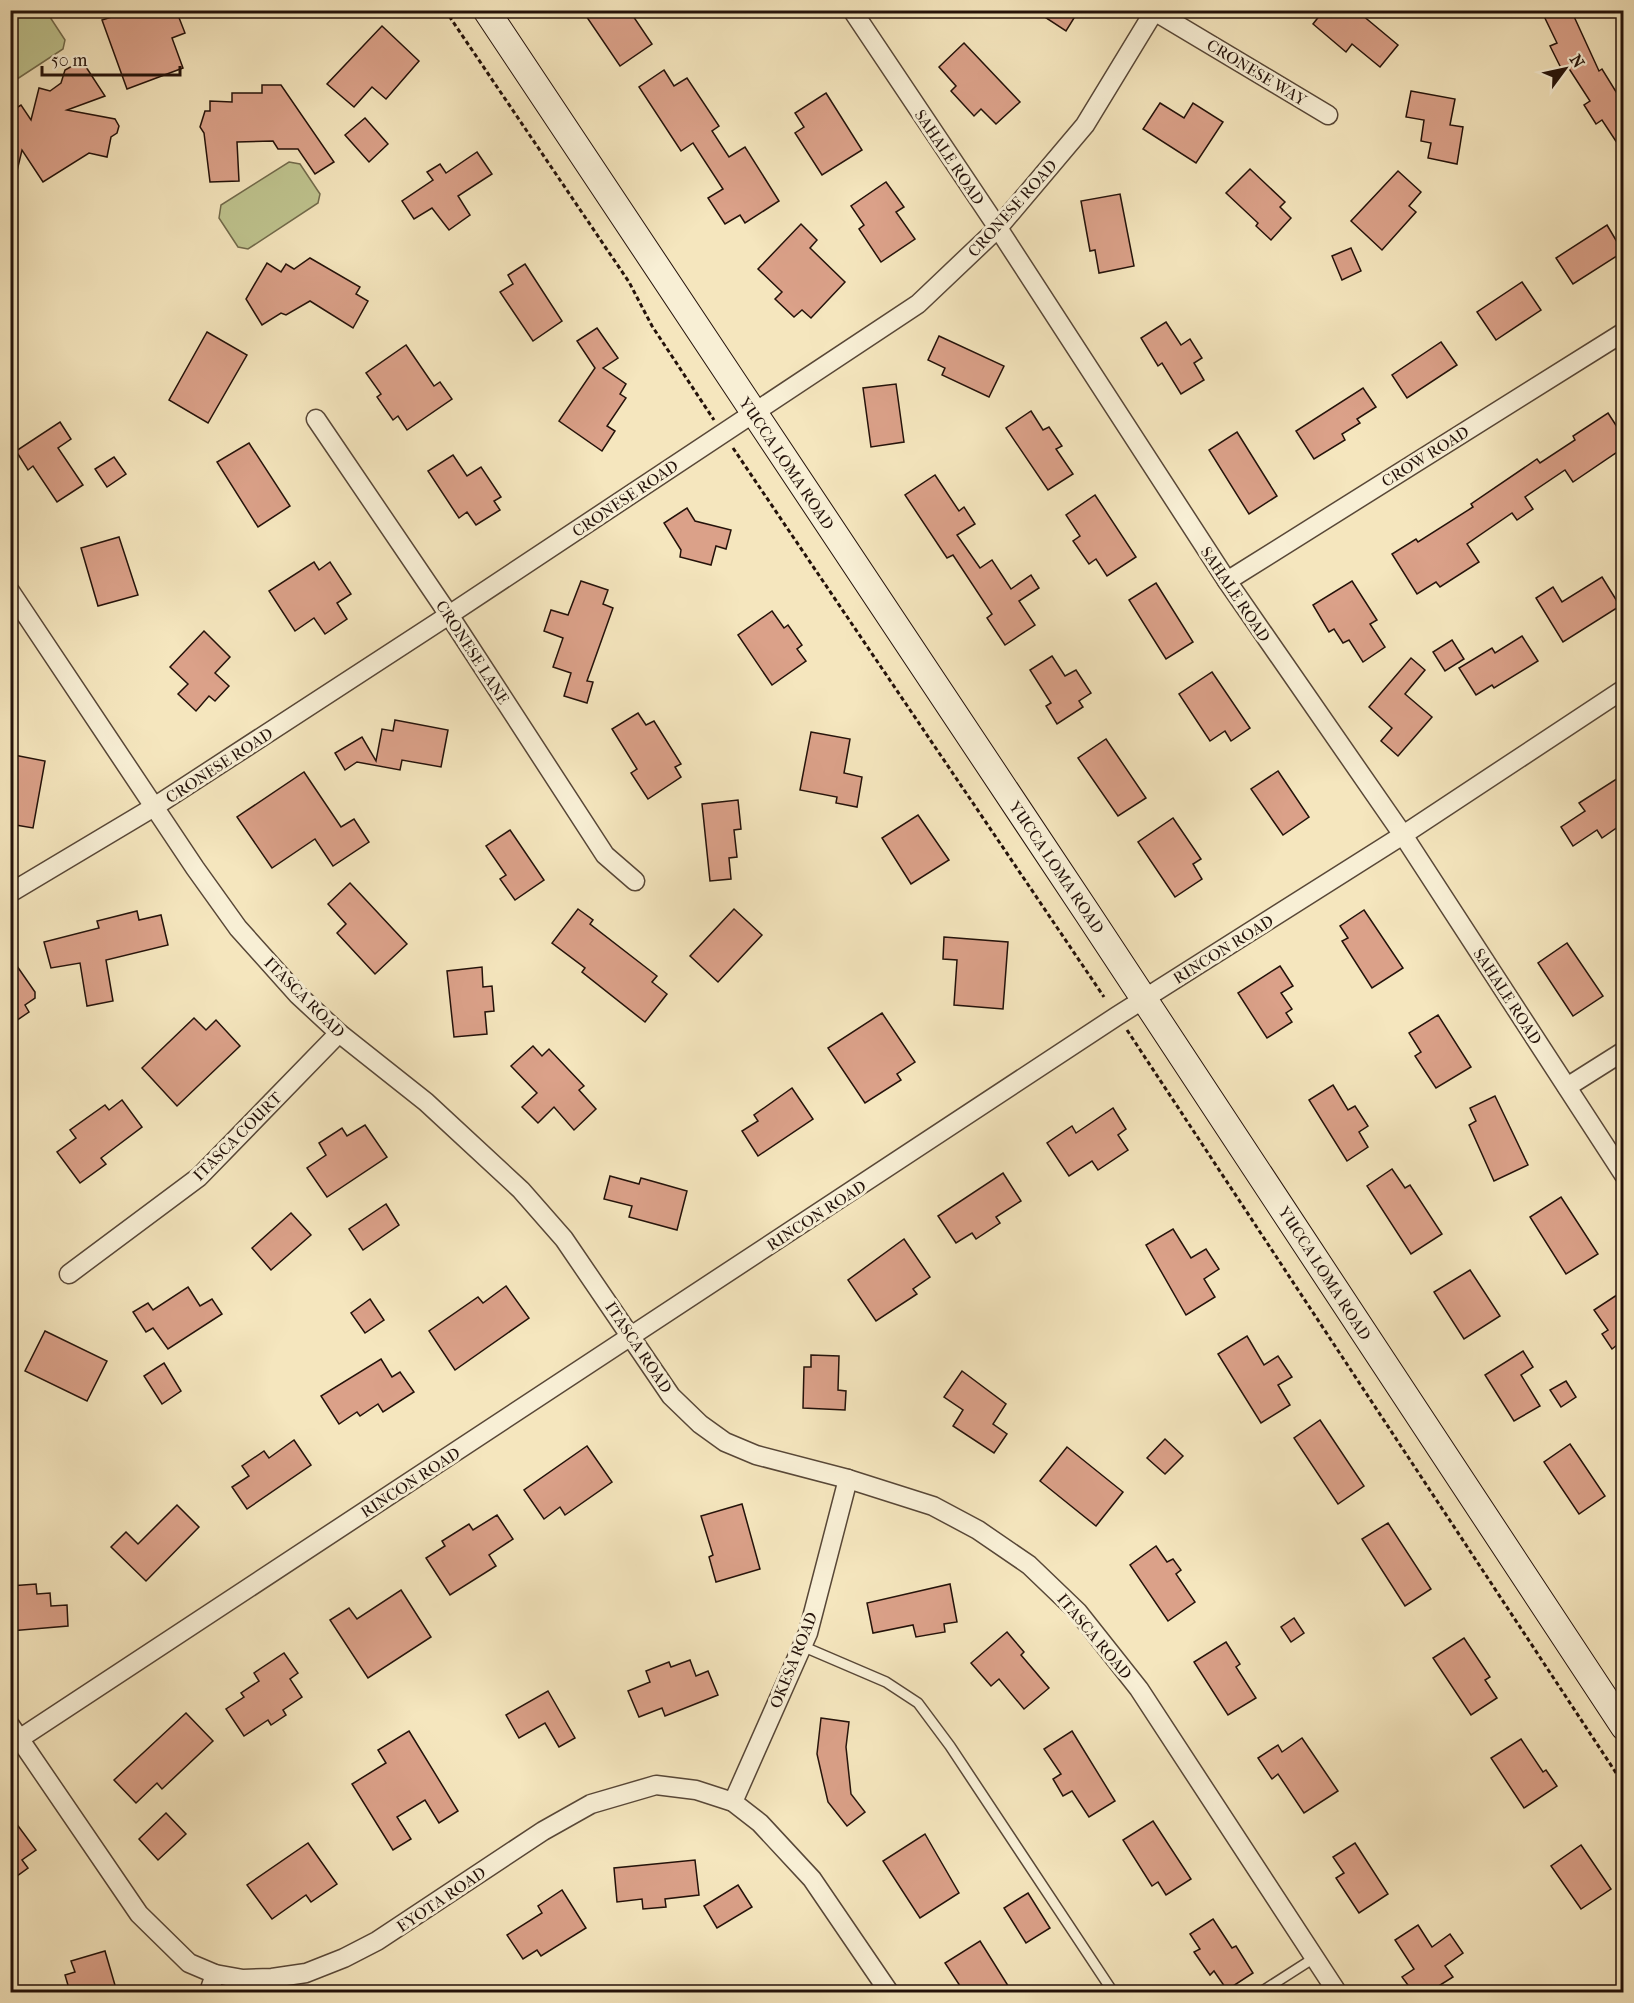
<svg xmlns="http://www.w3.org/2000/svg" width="1634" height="2003" font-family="'IM FELL French Canon',serif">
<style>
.green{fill:#bfc48f;stroke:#726b4c;stroke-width:1.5}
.building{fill:#dba189;stroke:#24120a;stroke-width:1.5}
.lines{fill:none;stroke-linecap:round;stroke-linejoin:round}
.lane-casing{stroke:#584737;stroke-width:12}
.street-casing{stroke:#584737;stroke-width:21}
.secondary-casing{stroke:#24120a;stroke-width:28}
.path{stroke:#24120a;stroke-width:3;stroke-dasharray:4.5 3;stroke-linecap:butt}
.lane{stroke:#f8efd5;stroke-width:9}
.street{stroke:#f8efd5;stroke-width:18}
.secondary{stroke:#f8efd5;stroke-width:26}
.labels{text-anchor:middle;stroke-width:6;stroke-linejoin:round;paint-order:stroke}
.street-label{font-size:16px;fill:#24120a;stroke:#f8efd5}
</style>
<rect width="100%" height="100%" fill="#f5e6be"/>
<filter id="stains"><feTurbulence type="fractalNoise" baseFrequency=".00333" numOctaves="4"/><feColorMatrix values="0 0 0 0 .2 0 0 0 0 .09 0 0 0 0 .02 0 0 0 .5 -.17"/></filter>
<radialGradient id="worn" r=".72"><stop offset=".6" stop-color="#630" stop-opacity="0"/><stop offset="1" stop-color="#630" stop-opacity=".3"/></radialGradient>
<!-- green -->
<g class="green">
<path d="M30,10L46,11L65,40L63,49L11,83V23Z"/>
<path d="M289,162L300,164L320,194L318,203L248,249L238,247L219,218L221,205Z"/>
</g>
<!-- building -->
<g class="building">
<path d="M114,10H176L185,33L172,38L183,68L127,89L102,20L115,16Z"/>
<path d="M582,10H629L652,44L620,66Z"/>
<path d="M1034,10H1079L1066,31Z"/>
<path d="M1324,10H1356L1398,45L1380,67L1352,44L1346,52L1313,24Z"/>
<path d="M1541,10H1571L1599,71L1602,69L1623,103V152L1602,120L1596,124L1584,105L1590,101L1568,67L1562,70L1550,46L1557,43Z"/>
<path d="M382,26L419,61L386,99L372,87L354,107L327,84Z"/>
<path d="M964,43L1020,102L996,124L981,109L974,116L951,91L956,86L939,67Z"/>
<path d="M74,65L86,67L105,96L67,110L115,119L119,126L117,133L111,137L107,157L89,153L43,182L22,150L17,171L10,170V112L21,105L31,120L39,88L50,91L61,83L65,70Z"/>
<path d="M664,70L674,86L687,78L719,126L712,131L729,157L745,147L779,201L745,223L740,215L725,224L708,198L723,189L693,143L681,151L639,87Z"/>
<path d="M262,85H281L334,162L315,174L298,149H278L273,141L237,142L239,181L210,182L204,133L200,127L205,111H210V101L232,102V93H262Z"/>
<path d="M1411,91L1455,99L1450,125L1463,127L1457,164L1428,158L1431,143L1421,141L1424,120L1406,117Z"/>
<path d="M826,93L862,150L822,175L795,133L804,127L795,113Z"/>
<path d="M1160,103L1184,118L1193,103L1223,122L1196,163L1143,129Z"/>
<path d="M365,118L388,144L369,162L345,135Z"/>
<path d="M477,152L492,174L458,196L470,215L449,230L432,208L414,219L402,201L433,180L427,172L440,164L446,173Z"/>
<path d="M1250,169L1285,202L1280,207L1291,218L1271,240L1256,226L1258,223L1226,193Z"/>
<path d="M1398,171L1421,192L1409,206L1416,212L1382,250L1351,221Z"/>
<path d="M886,182L904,207L896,212L915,239L881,262L859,229L864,225L851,206Z"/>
<path d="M1120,194L1134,266L1099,273L1095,250L1090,251L1081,201Z"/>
<path d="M801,224L817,240L810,248L845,282L811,318L802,310L794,317L775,299L782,292L758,269Z"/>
<path d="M1607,225L1623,252L1573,284L1556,258Z"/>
<path d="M1351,248L1361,271L1342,280L1332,256Z"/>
<path d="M310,258L360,287L356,294L368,301L353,328L310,301L286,315L281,313L262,325L246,299L267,263L281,272L286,264L294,269Z"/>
<path d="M525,264L562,321L533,341L500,292L513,284L508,275Z"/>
<path d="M1522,282L1541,310L1496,340L1477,312Z"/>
<path d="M1166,322L1181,345L1190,339L1202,358L1194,363L1204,380L1181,394L1162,363L1158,366L1141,338Z"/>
<path d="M597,328L618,358L603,368L626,384L620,394L626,398L607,426L615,431L602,451L559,421L595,368L577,341Z"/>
<path d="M207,332L247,355L208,423L169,400Z"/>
<path d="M939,336L1004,366L989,397L942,375L945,368L928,360Z"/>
<path d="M1441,342L1457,365L1407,398L1392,375Z"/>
<path d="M406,345L434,386L440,382L452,399L407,430L398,416L393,420L377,397L381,394L366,373Z"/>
<path d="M896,384L904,442L871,447L863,388Z"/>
<path d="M1363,388L1376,407L1357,419L1360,423L1342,434L1345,440L1314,459L1296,431Z"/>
<path d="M1031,411L1043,430L1049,427L1062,446L1056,449L1073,474L1048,490L1006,428Z"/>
<path d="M1608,413L1623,436V448L1573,482L1565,470L1525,497L1533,509L1517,520L1512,513L1467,544L1479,562L1440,587L1436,582L1417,594L1392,554L1416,539L1418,542L1473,507L1471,504L1537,459L1540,463L1575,440L1573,436Z"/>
<path d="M60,422L71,439L58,448L83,485L57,502L33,466L28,470L16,451Z"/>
<path d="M1237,432L1277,496L1249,514L1209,450Z"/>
<path d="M249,443L290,506L258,527L217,462Z"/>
<path d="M453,455L467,476L481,467L501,497L494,501L500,510L476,525L467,512L459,518L428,471Z"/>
<path d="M114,457L126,474L107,487L95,469Z"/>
<path d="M935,475L959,511L964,507L975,524L957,535L980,568L992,560L1011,589L1031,575L1039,588L1019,601L1035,625L1005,645L987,618L992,614L953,555L947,558L905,495Z"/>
<path d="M1095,495L1136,557L1107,576L1096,559L1089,564L1073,541L1080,536L1066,515Z"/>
<path d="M687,508L695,521L731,530L726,549L716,546L711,565L680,557L681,550L664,523Z"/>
<path d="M119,537L138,595L98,606L81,548Z"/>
<path d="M314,562L319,570L330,562L351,594L337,603L347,619L325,634L314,618L295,631L269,591Z"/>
<path d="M1602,577L1620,606L1563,642L1536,598L1553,587L1562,602Z"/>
<path d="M581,581L608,590L603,604L613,608L587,681L593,682L587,703L564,696L571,673L553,667L563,638L544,631L551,610L568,615Z"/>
<path d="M1352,581L1377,620L1370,624L1385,647L1363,662L1349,640L1343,643L1334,629L1329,632L1313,605Z"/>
<path d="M1156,583L1193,642L1166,659L1129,600Z"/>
<path d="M772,611L784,628L788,625L802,645L797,649L806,661L772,685L738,635Z"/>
<path d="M204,631L230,657L215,673L229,686L215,701L209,696L196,711L178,694L188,684L170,667Z"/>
<path d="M1522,636L1538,661L1494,688L1492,685L1476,695L1459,668L1492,648L1495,653Z"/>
<path d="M1452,640L1464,659L1445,671L1433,652Z"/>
<path d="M1052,656L1065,676L1076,670L1091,693L1079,701L1083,707L1057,724L1046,706L1051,703L1030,670Z"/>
<path d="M1411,658L1425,670L1405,694L1432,717L1398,756L1381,741L1392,728L1369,707Z"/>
<path d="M1212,672L1250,728L1231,741L1225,731L1210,741L1179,694Z"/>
<path d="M638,713L646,725L654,721L681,764L675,767L681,777L648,799L631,773L637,769L612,729Z"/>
<path d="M395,720L448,730L441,767L402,760L400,770L357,762L345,770L335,753L362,737L376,761L382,729L393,731Z"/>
<path d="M811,732L850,739L844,773L862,777L857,807L836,803L837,797L800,790Z"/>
<path d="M1106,739L1146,798L1118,816L1078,758Z"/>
<path d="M14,755L45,761L33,828L10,824V776Z"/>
<path d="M1278,771L1309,817L1283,835L1251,789Z"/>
<path d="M304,772L341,827L354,819L369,842L333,866L315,839L272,868L237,817Z"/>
<path d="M1618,778L1623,787V812L1617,816L1622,824L1602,838L1597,830L1573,846L1561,827L1585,811L1579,803Z"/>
<path d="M738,800L741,829L734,830L737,857L729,858L731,879L710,881L702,804Z"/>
<path d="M918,815L949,860L911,884L882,838Z"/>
<path d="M1173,818L1201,859L1193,864L1202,879L1175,897L1138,842Z"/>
<path d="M510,830L544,880L515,900L500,879L506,875L486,846Z"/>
<path d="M350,883L407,944L375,974L337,933L346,924L328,904Z"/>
<path d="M578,909L593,920L590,924L657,976L652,982L667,994L645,1022L582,972L585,968L552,943Z"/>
<path d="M734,909L762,935L718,982L690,956Z"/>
<path d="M1364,910L1403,968L1372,988L1342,941L1348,938L1340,926Z"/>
<path d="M137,911L139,920L161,915L168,945L106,960L113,1001L87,1006L80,963L51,968L44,942L99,928L97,921Z"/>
<path d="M944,937L1008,942L1003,1009L954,1005L957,960L943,959Z"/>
<path d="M1567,943L1603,996L1573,1016L1538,963Z"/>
<path d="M10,956L35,992V998L25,1005L29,1012L10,1025Z"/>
<path d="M1280,966L1293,986L1281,993L1292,1009L1286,1013L1292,1022L1267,1038L1238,993Z"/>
<path d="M482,967L483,987L492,986L494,1011L485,1012L487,1034L454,1037L447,971Z"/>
<path d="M882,1013L915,1062L897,1074L901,1080L865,1103L828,1048Z"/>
<path d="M1438,1015L1471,1067L1436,1088L1415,1056L1421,1052L1409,1033Z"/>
<path d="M194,1018L206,1030L216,1020L240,1046L177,1106L142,1068Z"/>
<path d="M533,1046L542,1056L549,1049L584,1086L579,1090L596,1109L574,1130L554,1107L538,1123L522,1107L537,1093L511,1066Z"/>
<path d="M1333,1085L1348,1110L1355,1106L1368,1126L1359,1132L1368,1147L1347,1161L1309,1100Z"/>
<path d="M792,1088L813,1119L758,1156L742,1131L758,1121L754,1115Z"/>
<path d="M1495,1096L1528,1165L1494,1181L1469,1125L1476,1121L1470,1108Z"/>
<path d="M122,1100L142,1127L101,1158L106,1164L80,1183L57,1152L76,1138L70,1130L105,1105L109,1110Z"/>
<path d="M1113,1108L1126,1129L1118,1135L1128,1150L1098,1170L1092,1161L1069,1176L1047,1143L1072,1126L1076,1133Z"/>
<path d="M365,1125L387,1157L327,1197L307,1168L326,1155L319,1143L342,1128L347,1136Z"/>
<path d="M1392,1169L1405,1188L1410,1185L1442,1234L1411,1254L1367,1186Z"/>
<path d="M1003,1173L1021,1201L996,1217L1000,1223L976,1239L972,1233L956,1243L938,1216Z"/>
<path d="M610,1176L639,1184L641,1178L687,1191L677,1230L629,1217L632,1206L604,1199Z"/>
<path d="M1561,1197L1598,1254L1566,1274L1530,1217Z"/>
<path d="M386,1204L399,1225L363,1250L349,1229Z"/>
<path d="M291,1213L311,1235L271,1270L252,1248Z"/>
<path d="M1173,1229L1191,1258L1206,1249L1219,1269L1204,1279L1215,1297L1186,1315L1146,1245Z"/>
<path d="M904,1239L930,1277L913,1289L917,1294L876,1321L848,1280Z"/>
<path d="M1470,1270L1500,1316L1464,1339L1434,1292Z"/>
<path d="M506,1286L529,1318L455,1370L429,1331L478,1297L483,1303Z"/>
<path d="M188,1287L200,1306L212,1299L222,1314L168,1349L153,1328L146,1332L133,1312L148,1303L153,1310Z"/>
<path d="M1623,1291V1354L1617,1345L1612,1349L1602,1334L1608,1330L1594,1310Z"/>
<path d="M370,1299L384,1320L365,1333L351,1313Z"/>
<path d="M45,1331L107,1361L87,1401L25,1371Z"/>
<path d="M1247,1336L1264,1365L1278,1356L1292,1377L1278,1385L1290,1405L1261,1423L1218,1354Z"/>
<path d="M1523,1351L1533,1367L1521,1375L1540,1406L1514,1421L1485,1375Z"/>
<path d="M811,1355L839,1356L838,1390L846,1391L845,1410L803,1408L804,1367H811Z"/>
<path d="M381,1359L392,1377L400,1372L414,1392L383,1412L378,1404L360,1416L357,1412L339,1424L321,1396Z"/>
<path d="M164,1363L181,1391L162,1404L144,1376Z"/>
<path d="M962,1371L1006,1404L993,1424L1007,1434L994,1453L953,1426L963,1410L944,1397Z"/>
<path d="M1566,1381L1576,1397L1561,1407L1550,1390Z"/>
<path d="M1320,1420L1364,1486L1338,1504L1294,1438Z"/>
<path d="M1165,1439L1183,1456L1165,1474L1147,1458Z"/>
<path d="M294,1440L311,1465L247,1509L232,1487L249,1476L242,1466L264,1451L269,1458Z"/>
<path d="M1570,1444L1605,1496L1579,1514L1544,1462Z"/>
<path d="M587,1446L612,1482L565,1515L560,1507L544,1519L524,1490Z"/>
<path d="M1067,1447L1123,1492L1096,1526L1040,1481Z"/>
<path d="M742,1504L760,1569L716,1582L709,1557L713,1555L701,1516Z"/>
<path d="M177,1505L199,1527L146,1581L111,1547L126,1532L138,1544Z"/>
<path d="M497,1515L513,1539L489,1555L496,1566L450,1595L426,1558L445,1546L442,1541L469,1524L473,1530Z"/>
<path d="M1388,1523L1431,1589L1405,1606L1362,1539Z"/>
<path d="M1156,1546L1167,1562L1173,1559L1181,1570L1176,1574L1195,1602L1168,1621L1130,1565Z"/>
<path d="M36,1584L37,1594L50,1593L51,1606L67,1605L68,1626L10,1631V1586Z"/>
<path d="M950,1584L957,1622L944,1624L945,1632L916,1637L913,1625L873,1633L867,1603Z"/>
<path d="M401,1590L431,1637L368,1678L330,1620L349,1608L357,1619Z"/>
<path d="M1294,1618L1304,1633L1291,1642L1281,1627Z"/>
<path d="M1007,1632L1024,1652L1021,1655L1049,1688L1024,1709L999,1679L991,1686L971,1663Z"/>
<path d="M1464,1638L1490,1677L1485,1680L1497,1698L1471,1715L1433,1658Z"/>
<path d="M1226,1642L1240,1664L1236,1667L1256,1698L1228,1715L1194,1662Z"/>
<path d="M284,1653L298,1673L290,1679L302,1697L283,1710L286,1715L271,1725L268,1720L244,1736L226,1709L244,1697L241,1693L259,1681L254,1673Z"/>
<path d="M690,1660L696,1676L708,1671L718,1695L665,1716L662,1708L639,1717L628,1691L650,1682L646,1671L669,1662L671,1667Z"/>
<path d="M548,1691L575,1738L559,1747L545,1723L519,1738L506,1715Z"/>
<path d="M186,1713L213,1741L162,1789L157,1783L136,1803L114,1780Z"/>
<path d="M821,1718L849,1722L846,1747L851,1794L865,1812L847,1826L828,1802L817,1754Z"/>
<path d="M409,1731L458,1811L439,1823L425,1800L397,1817L411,1839L393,1850L352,1784L386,1763L378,1750Z"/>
<path d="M1072,1731L1115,1801L1089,1817L1072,1791L1063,1796L1053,1779L1061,1774L1044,1749Z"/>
<path d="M1302,1738L1338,1791L1304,1813L1278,1774L1272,1779L1258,1758L1278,1745L1282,1752Z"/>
<path d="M1521,1739L1543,1772L1546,1770L1557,1786L1524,1808L1491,1758Z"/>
<path d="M166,1813L186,1834L158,1860L139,1839Z"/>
<path d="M10,1815L36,1850L22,1860L28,1868L10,1881Z"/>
<path d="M1153,1821L1191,1879L1166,1895L1158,1882L1152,1886L1123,1840Z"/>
<path d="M925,1834L959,1893L920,1918L883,1861Z"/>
<path d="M308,1843L337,1884L311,1902L306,1895L272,1919L247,1885Z"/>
<path d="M1355,1843L1388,1894L1359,1913L1336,1878L1344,1873L1333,1857Z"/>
<path d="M1581,1845L1611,1889L1581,1909L1551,1866Z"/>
<path d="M695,1860L699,1895L665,1899L666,1907L643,1909L642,1899L617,1902L614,1868Z"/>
<path d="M738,1885L752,1907L717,1928L704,1906Z"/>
<path d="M562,1890L586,1928L541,1956L537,1950L523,1959L507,1935L542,1913L538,1906Z"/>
<path d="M1028,1893L1050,1928L1026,1943L1004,1908Z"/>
<path d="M1213,1919L1232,1948L1236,1946L1253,1973L1227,1990L1214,1971L1210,1975L1194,1952L1200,1949L1190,1934Z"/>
<path d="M1418,1925L1432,1947L1450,1934L1463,1953L1445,1966L1453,1977L1429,1992H1413L1402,1977L1414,1969L1395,1940Z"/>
<path d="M980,1941L1012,1992H964L945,1963Z"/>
<path d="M105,1951L117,1992H70L65,1975L75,1972L71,1961Z"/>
</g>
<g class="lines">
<!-- lane casing -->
<g class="lane-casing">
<g id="lane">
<path d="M802,1646L886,1682L918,1703L950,1746L1113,1992"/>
<path d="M1261,1992L1314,1958"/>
</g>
</g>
<!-- street casing -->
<g class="street-casing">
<g id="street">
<path d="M852,10L998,228L1227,581L1403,835L1624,1175"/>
<path d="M1154,11L1328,115"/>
<path d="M316,419L449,615L605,855L635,881"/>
<path d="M1227,581L1624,332"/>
<path d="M10,591L195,868L238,928L298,995L339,1033L426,1102L521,1190L564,1239L671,1396L700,1424L725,1442L756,1455L848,1479L933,1506L978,1530L1029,1565L1078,1612L1139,1689L1337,1992"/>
<path d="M10,893L154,807L449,615L918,304L998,228L1085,125L1155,10"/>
<path d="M1567,1087L1624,1051"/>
<path d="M69,1274L199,1177L339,1033"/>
<path d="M10,1725L139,1914L189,1963L215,1974L243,1979L272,1978L306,1973L344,1958L377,1941L543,1831L591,1804L656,1785L696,1790L733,1802L760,1823L812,1879L889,1992"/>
<path d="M10,1745L1117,1016L1403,835L1624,689"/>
<path d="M733,1802L808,1633L848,1479"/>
<path d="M209,1992L215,1974"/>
</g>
</g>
<!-- secondary casing -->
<g class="secondary-casing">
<path id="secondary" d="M486,10L1088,914L1624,1727"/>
</g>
<!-- path -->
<g class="path">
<path d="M445,10L629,282L652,326L714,420"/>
<path d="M733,448L1104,997"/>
<path d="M1127,1030L1624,1785"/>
</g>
<!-- lane -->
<use href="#lane" class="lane"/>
<!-- street -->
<use href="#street" class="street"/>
<!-- secondary -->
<use href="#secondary" class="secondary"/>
</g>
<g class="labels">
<!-- street labels -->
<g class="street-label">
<text transform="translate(1257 72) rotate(31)" y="6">CRONESE WAY</text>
<text transform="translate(950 157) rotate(56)" y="6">SAHALE ROAD</text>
<text transform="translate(1012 208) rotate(-48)" y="6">CRONESE ROAD</text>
<text transform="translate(1425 456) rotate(-32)" y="6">CROW ROAD</text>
<text transform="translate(787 463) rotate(56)" y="6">YUCCA LOMA ROAD</text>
<text transform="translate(625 498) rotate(-34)" y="6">CRONESE ROAD</text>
<text transform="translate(1236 594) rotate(56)" y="6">SAHALE ROAD</text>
<text transform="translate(473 652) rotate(57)" y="6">CRONESE LANE</text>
<text transform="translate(219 765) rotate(-33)" y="6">CRONESE ROAD</text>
<text transform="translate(1057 867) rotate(56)" y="6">YUCCA LOMA ROAD</text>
<text transform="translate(1223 949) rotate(-32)" y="6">RINCON ROAD</text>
<text transform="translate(1508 996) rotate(57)" y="6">SAHALE ROAD</text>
<text transform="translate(305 997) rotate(45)" y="6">ITASCA ROAD</text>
<text transform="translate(237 1136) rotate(-45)" y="6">ITASCA COURT</text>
<text transform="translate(816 1215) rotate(-33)" y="6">RINCON ROAD</text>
<text transform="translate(1325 1273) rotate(57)" y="6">YUCCA LOMA ROAD</text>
<text transform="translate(639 1347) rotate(56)" y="6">ITASCA ROAD</text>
<text transform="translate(410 1482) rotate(-33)" y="6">RINCON ROAD</text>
<text transform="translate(1095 1636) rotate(50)" y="6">ITASCA ROAD</text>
<text transform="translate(793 1660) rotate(-68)" y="6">OKESA ROAD</text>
<text transform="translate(441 1899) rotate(-34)" y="6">EYOTA ROAD</text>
</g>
</g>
<!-- margin -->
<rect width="1634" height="2003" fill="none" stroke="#f5e6be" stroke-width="36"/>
<rect x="12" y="12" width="1610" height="1979" fill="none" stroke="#24120a" stroke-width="3"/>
<rect x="18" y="18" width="1598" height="1967" fill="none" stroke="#24120a" stroke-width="1.5"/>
<!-- north arrow -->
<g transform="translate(1565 69) rotate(57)" stroke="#f8efd5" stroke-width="4.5" paint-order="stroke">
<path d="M0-4.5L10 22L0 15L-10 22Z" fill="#24120a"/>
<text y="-9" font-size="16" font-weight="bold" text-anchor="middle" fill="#24120a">N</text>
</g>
<!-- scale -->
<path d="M42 66v9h138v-9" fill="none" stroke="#24120a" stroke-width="3"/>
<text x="51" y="66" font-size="18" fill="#24120a" stroke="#f8efd5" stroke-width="4.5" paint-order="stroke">50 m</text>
<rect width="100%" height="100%" filter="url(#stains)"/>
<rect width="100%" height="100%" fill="url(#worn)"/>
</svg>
